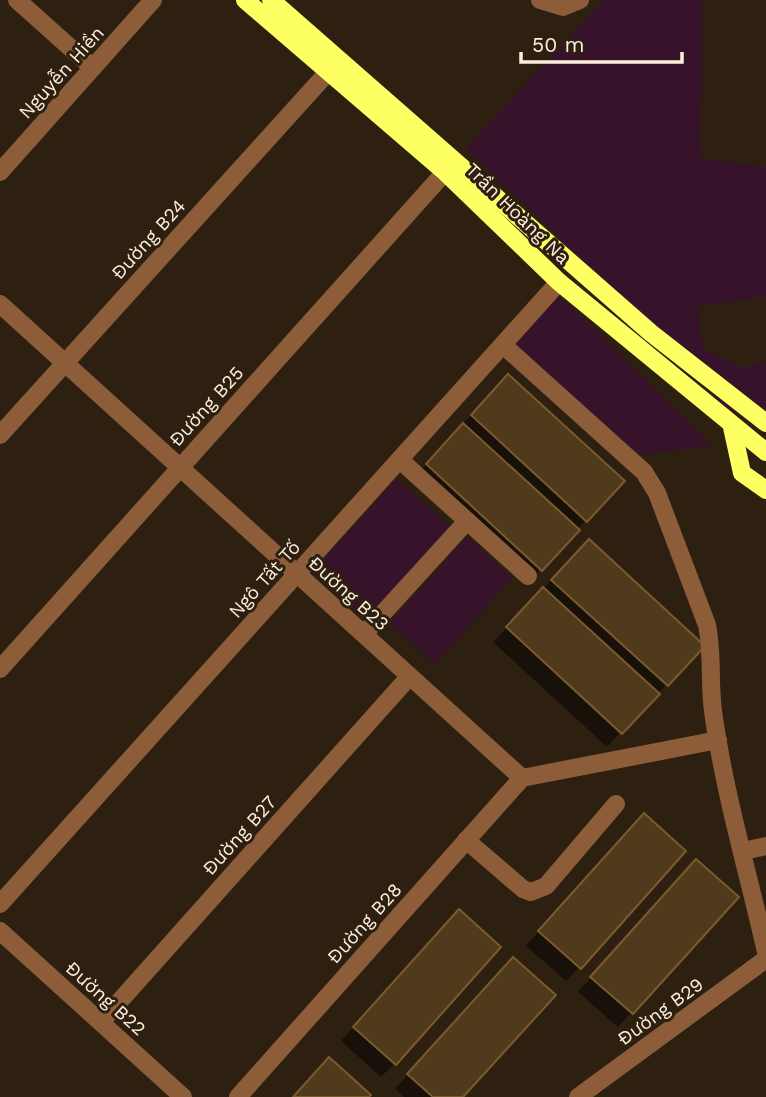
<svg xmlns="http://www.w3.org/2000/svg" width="766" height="1097" font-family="'Work Sans',sans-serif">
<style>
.green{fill:#37132b}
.shadow{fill:#0007}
.building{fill:#4f3a1c;stroke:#7b5b2d;stroke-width:2}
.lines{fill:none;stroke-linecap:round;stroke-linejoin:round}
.minor{stroke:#8d5d3a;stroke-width:18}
.major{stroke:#fdff63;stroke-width:18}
.labels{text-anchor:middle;stroke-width:6;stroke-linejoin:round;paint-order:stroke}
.street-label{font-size:19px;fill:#ffeedc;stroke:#2d2011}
</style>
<rect width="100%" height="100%" fill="#2d2011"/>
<!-- green -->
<g class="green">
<path d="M604,0H702L701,158L766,167V296L697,307L704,350L742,368L766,362V415L728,410L638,315L466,148Z"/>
<path d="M559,295L699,432L711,446L637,455L515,346Z"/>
<path d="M396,479L450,527L365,620L316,576L314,570Z"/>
<path d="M467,537L512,578L435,664L390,623Z"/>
</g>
<!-- shadow -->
<g class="shadow">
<path d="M494,390L586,520L527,583L413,479Z"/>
<path d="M575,555L703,646L607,747L493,642Z"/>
<path d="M630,830L579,967L566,981L526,946Z"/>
<path d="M682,875L736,897L618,1027L578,992Z"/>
<path d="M445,926L395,1063L381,1077L341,1041Z"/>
<path d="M499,973L461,1097H404L395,1089Z"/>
</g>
<!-- building -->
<g class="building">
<path d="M508,374L625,481L587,522L471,415Z"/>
<path d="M463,423L580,530L542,571L426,464Z"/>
<path d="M589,539L705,646L668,686L551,580Z"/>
<path d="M543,587L660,694L622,734L506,627Z"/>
<path d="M644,813L686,851L581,969L538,931Z"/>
<path d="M696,859L739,897L633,1014L590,977Z"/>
<path d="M459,909L501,947L396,1065L353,1027Z"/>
<path d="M513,957L556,995L463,1097H433L407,1074Z"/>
<path d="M329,1057L371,1095L369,1097H293Z"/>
</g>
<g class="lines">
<!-- minor -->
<g class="minor">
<path d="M17,0L93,68"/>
<path d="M540,0L563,7L580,0"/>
<path d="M0,172L153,0"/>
<path d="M0,304L522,778L718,740"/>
<path d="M503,345L644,472L657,493L707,625C713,654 709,682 713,711C724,792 748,872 766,952"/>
<path d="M0,435L329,71"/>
<path d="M400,460L528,576"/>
<path d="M364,634L467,521"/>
<path d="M0,669L445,172"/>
<path d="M466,840L523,889L531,892L546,886L616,804"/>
<path d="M743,851L766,846"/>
<path d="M0,904L559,282"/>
<path d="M0,931L183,1097"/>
<path d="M101,1022L409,677"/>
<path d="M238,1097L522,778"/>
<path d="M578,1097L766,959"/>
</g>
<!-- major -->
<g class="major">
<path d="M245,0L445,172L559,282L766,452"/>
<path d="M271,0L651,333L766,423"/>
<path d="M732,427L742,473L766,490"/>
</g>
</g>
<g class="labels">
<!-- street labels -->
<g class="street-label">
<text transform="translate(61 72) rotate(-48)" y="7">Nguyễn Hiền</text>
<text transform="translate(518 213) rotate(44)" y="7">Trần Hoàng Na</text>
<text transform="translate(148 239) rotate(-48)" y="7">Đường B24</text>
<text transform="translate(206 406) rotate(-48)" y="7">Đường B25</text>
<text transform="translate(264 579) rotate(-48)" y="7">Ngô Tất Tố</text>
<text transform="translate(349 593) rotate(42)" y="7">Đường B23</text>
<text transform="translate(239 835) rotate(-48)" y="7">Đường B27</text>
<text transform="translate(364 923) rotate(-48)" y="7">Đường B28</text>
<text transform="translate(106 998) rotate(42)" y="7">Đường B22</text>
<text transform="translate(660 1011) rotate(-36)" y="7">Đường B29</text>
</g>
</g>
<!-- scale -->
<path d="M521 52v10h161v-10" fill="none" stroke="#ffeedc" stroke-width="3.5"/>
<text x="532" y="52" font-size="21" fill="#ffeedc" stroke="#2d2011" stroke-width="5" paint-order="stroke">50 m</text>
</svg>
